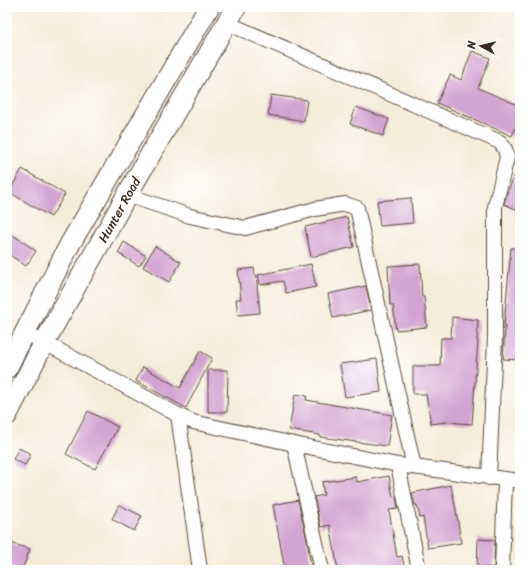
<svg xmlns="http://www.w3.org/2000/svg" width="527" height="577" font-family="Sriracha,sans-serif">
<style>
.building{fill:#d3a3d1}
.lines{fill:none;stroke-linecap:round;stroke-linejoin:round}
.minor-casing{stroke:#57473a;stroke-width:16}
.secondary-casing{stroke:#57473a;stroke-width:22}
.minor{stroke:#fff;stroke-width:14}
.secondary{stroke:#fff;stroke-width:20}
.labels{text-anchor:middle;stroke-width:3;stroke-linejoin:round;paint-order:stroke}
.street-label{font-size:13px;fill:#3b2a1e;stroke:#fff}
</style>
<rect width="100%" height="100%" fill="#fff"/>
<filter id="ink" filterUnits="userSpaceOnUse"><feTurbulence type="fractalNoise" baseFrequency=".025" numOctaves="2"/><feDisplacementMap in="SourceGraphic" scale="8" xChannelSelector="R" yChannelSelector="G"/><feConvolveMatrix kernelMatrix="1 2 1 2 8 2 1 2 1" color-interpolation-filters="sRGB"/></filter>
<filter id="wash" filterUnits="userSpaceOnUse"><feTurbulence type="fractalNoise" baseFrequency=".012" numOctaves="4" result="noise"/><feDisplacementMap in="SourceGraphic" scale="16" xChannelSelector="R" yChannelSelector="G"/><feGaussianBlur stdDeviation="0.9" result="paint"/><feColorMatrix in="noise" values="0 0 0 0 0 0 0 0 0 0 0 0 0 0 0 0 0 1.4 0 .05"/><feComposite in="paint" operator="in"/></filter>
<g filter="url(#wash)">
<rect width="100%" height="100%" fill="#f6ecda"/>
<g id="blocks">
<!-- building -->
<g class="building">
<path d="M472,51L490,58L478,88L520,106V118L512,136L437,103L450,75L461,80Z"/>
<path d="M271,95L307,100L304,121L268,115Z"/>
<path d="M356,107L389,119L383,136L350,124Z"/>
<path d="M520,164V211L504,204L507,193Z"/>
<path d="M22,169L65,194L51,217L9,192Z"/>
<path d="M411,198L413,223L380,226L377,201Z"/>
<path d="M347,217L354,247L311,257L305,227Z"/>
<path d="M13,235L36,251L26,266L7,253V244Z"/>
<path d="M124,242L146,256L139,266L118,253Z"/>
<path d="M155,246L181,262L169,282L143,267Z"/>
<path d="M511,248H520V360L503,359L505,325H504Z"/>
<path d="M311,264L316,287L286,293L283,281L260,285L258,275Z"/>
<path d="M420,264L422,297H424L427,327L396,330L393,305H390L388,266Z"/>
<path d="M254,268L255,276L256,275L260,313L238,315L236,299H241L238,270Z"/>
<path d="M366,286L371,310L333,318L328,294Z"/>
<path d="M452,317L478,320L477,340H478L472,424L446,422L431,424L426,394H413V366H440L441,338H451Z"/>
<path d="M200,351L212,358L186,408L136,381L143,367L180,388Z"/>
<path d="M377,359L381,392L345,397L340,364Z"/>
<path d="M208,370H228L227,412H208Z"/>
<path d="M295,394L307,396L306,400L392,415L387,446L320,437V435L289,430Z"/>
<path d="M88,411L118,427L95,469L66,454Z"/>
<path d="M19,448L31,454L25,465L13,459Z"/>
<path d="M389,476L393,497L396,496L398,509L389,510L397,557L402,556L405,570H338L330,525L321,527L314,497L324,495L322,482L356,477L357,482Z"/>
<path d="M451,485L458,522L461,543L428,548L423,517L420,518L417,505H415L412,493Z"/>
<path d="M298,500L307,540L311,567L285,570L273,505Z"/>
<path d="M119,505L142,516L134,531L112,519Z"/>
<path d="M478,539L495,540L494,568L477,567Z"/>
<path d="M7,542L30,549L22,570H18L7,566Z"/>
</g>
</g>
</g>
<g filter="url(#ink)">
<use href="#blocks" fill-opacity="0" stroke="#57473a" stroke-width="1"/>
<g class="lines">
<!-- minor casing -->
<g class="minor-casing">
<g id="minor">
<path d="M227,23L500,142L505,149L507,157L495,207V338L489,478"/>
<path d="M127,195L190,216L245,228L315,209L345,204L357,208L414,467"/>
<path d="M25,332L178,415L193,422L294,444L398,465L520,481"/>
<path d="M178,415L200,570"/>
<path d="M294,444L322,570"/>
<path d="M398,465L419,570"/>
<path d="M502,570L505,480"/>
</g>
</g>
<!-- secondary casing -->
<g class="secondary-casing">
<g id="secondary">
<path d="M7,368L70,244L209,7"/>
<path id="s1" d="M7,415L44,343L127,195L236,7"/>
</g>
</g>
<!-- minor -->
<use href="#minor" class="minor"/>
<!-- secondary -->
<use href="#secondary" class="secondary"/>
</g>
</g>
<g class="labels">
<!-- street labels -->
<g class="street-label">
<text dy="5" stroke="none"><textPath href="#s1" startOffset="234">Hunter Road</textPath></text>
</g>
</g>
<!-- margin -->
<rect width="527" height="577" fill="none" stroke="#fff" stroke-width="24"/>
<!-- north arrow -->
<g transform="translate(481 46) rotate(277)" stroke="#ffffff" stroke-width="3" paint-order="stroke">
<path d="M0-3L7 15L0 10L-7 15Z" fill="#3b2a1e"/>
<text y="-6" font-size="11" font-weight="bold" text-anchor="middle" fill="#3b2a1e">N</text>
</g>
</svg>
